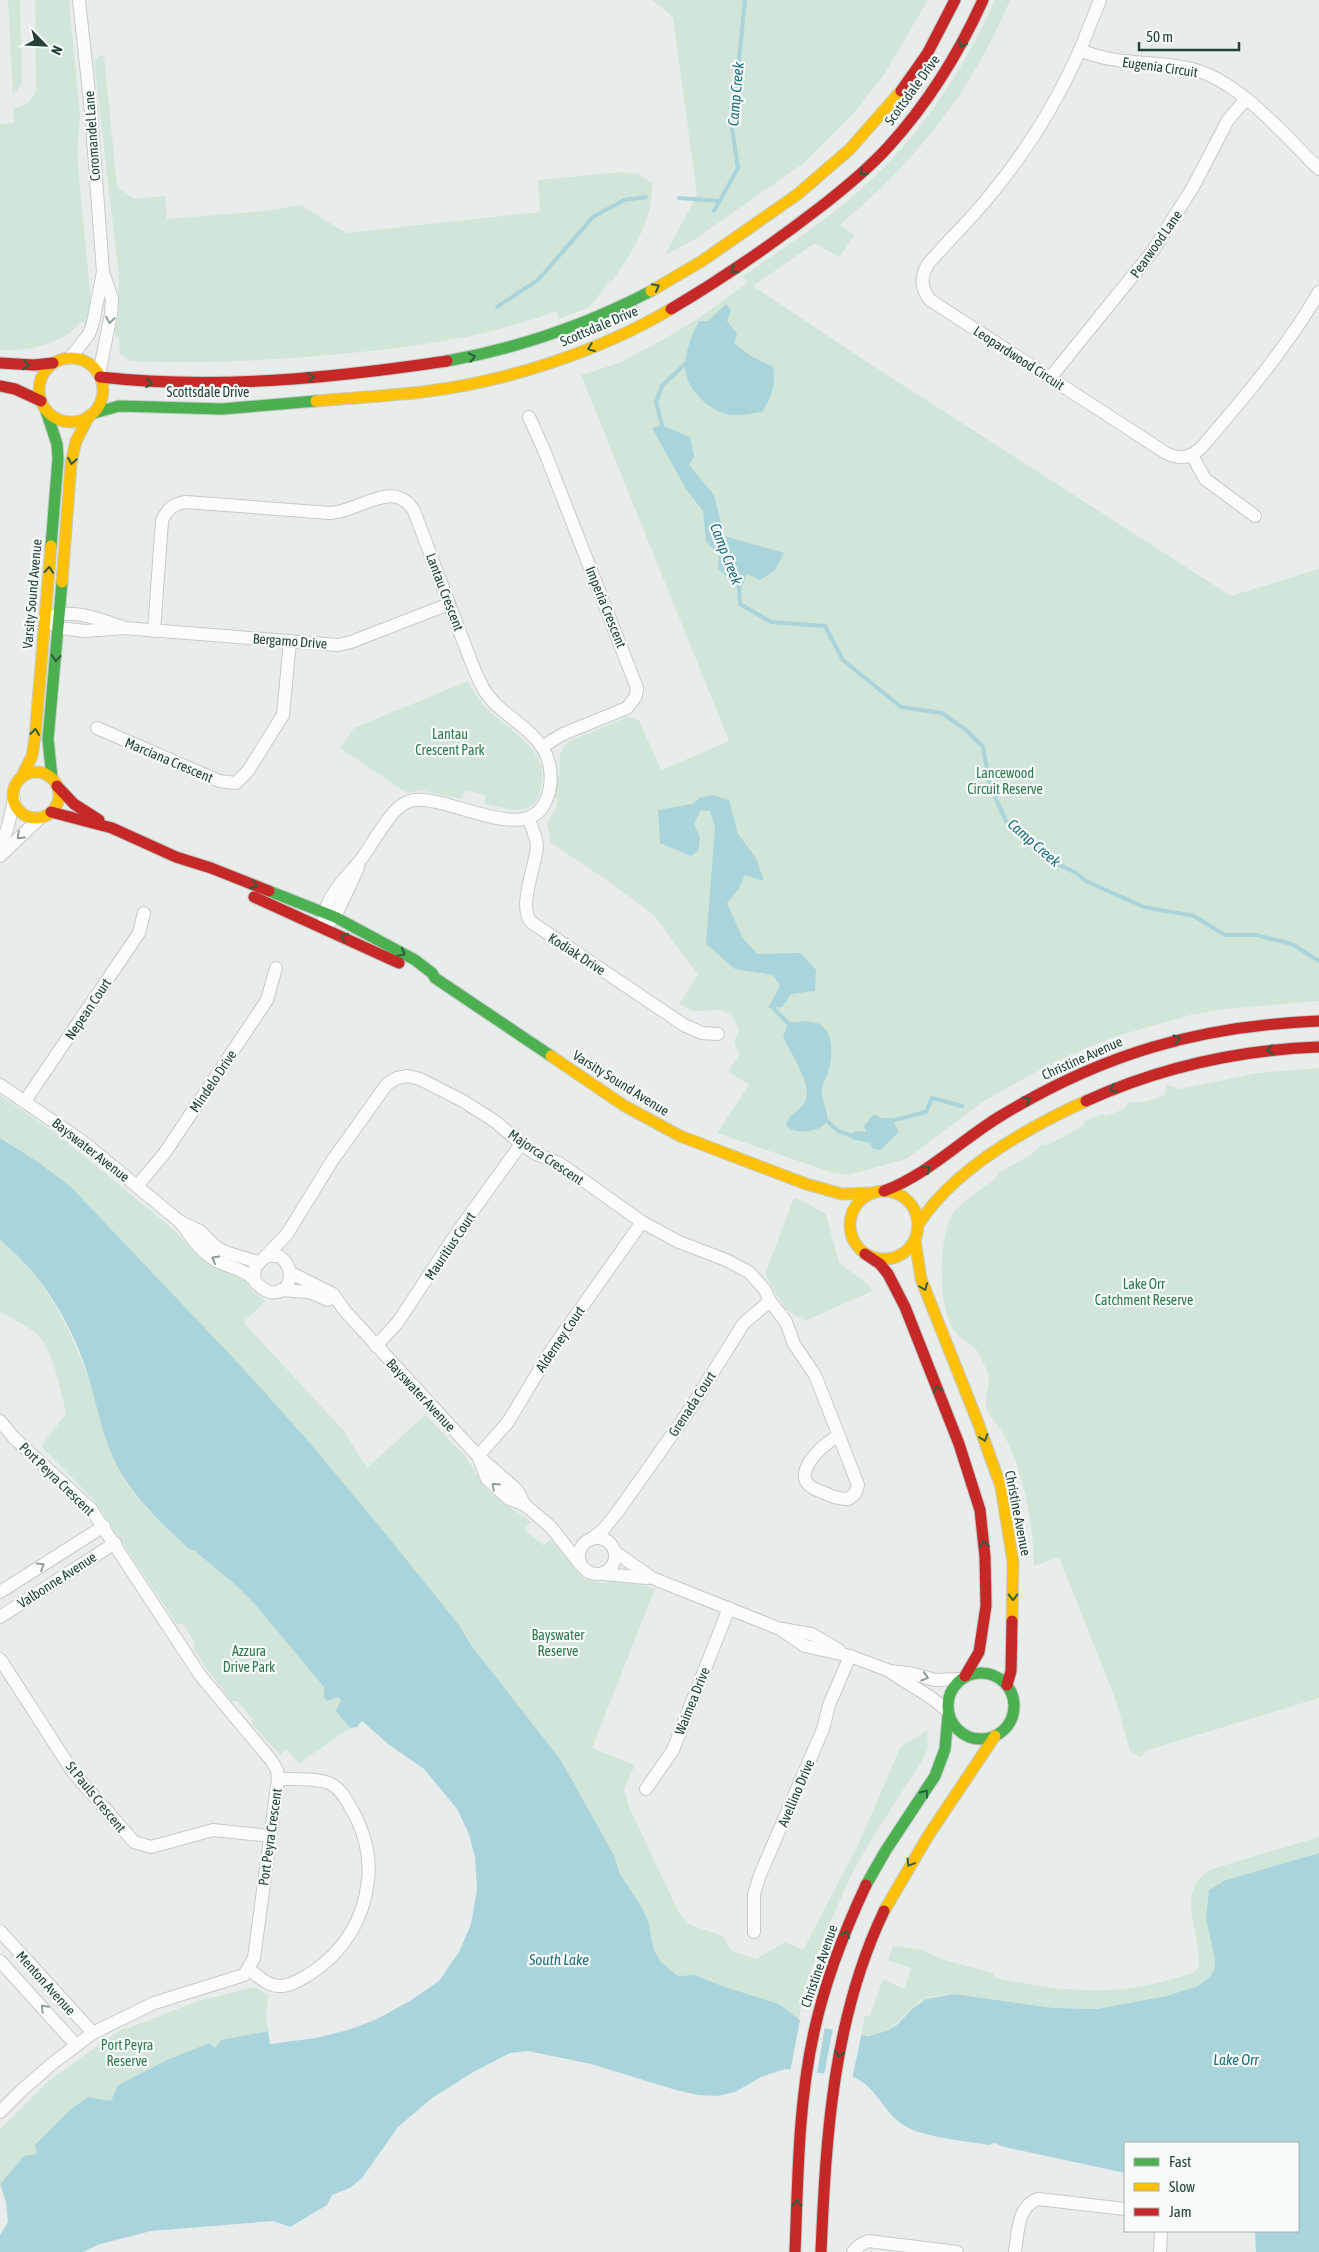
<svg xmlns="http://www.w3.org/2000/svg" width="1319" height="2252" font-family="'Asap Condensed',sans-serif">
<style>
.green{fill:#d1e6d8}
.water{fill:#a9d4db}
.pier{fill:#e8edeb}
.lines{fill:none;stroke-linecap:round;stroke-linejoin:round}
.stream{stroke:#a9d4db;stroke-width:4}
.street-casing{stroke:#c5cac8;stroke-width:14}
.fast-casing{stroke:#c3cbc8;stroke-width:13}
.slow-casing{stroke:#c3cbc8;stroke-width:13}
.jam-casing{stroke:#c3cbc8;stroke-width:13}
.street{stroke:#fcfcfc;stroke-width:12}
.fast{stroke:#4caf50;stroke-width:11}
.slow{stroke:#ffc107;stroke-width:11}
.jam{stroke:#c62828;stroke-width:11}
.oneway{stroke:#2e5d40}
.oneway2{stroke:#909f9b}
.labels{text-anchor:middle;stroke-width:4.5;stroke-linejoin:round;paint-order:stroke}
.street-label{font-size:14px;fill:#24423a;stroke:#f7fbf9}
.park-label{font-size:14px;fill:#2d7a4b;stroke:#f7fbf9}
.water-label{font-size:15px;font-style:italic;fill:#1c6f80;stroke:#f7fbf9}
</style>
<rect width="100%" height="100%" fill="#e8edeb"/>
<!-- green -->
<g class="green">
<path d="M8,0H20L22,84L13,95Z"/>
<path d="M35,0H69L80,117L77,154L91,303L87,324L81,322C61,345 30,351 0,350V124L14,123L13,109L28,103L36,92Z"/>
<path d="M652,0H928L883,76L852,115L805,162L697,238L665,255L697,195L673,17Z"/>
<path d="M995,0H1010C970,95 918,158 840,225L855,235L839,257L815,243L753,286L867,362L1231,596L1319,569V1001L1225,1009L1191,1015L1117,1036L1072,1054L1030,1075L984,1101L906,1159L848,1175L830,1172L717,1133L749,1085L728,1071L740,1054L734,1043L739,1031L734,1018L722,1010L693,1011L679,1004L698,975L654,915L611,883L551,843L547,823L556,808L558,799L553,798L555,777L560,775C559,762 558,752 568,742L627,717L639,720L661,770L729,741L581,375L619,363L664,339L699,318L748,282L742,277C777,252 814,229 847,201C912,148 961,76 995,0Z"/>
<path d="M104,55L117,186L134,199L165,196L167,219L266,211L301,205L346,233L540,212L538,180L622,172L639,174L652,183C654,219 632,253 612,281L610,280L590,307L559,319L556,311C484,339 407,348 330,355C263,361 197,364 130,361L120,354L119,339L114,333L118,316L119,277L94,61L99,56Z"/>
<path d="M468,681C474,693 481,703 491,712C516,736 554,753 539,795C531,819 502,807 484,804L486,795L465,790L462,799L420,790L407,793L340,748L354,728Z"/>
<path d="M1319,1068V1698L1148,1750L1141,1757L1130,1751L1116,1701L1059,1557L1034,1566C1033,1522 1025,1477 1005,1437C1000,1427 991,1419 987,1409C983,1401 989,1388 989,1379C988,1372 984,1364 981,1358C976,1344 964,1343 955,1332C937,1310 938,1234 954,1212C963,1201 984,1188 995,1179L998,1173L1031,1155L1041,1145L1050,1144L1084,1125V1121L1102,1114L1106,1116L1124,1109L1129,1102H1143L1164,1096L1167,1085L1180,1089L1257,1073Z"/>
<path d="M0,1095L58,1135L100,1169L174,1230L199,1257L213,1266L242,1277L255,1293L266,1301L243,1322L344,1431L367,1468L425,1415L466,1457L483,1485L491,1494L531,1522L524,1529L544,1546L550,1539L569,1558L578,1574L586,1580L604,1583L620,1579L638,1583L655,1589L592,1748L635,1765L624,1789L629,1807L679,1913L690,1925L723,1936L732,1951L756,1959L785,1942L803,1950L859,1843L900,1748L927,1730L928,1748L922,1761L876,1832L851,1875L823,1939L803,1992L799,2022L779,2004L722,1986L695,1975L678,1976L661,1962L654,1950L652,1937L641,1906L620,1874L614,1855L560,1759L471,1645L459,1625L310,1443L237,1363L71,1187L38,1162L0,1138Z"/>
<path d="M794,1198L807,1203L826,1214L839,1263L870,1286L872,1291L805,1321L785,1309L765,1274Z"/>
<path d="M0,1240C54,1286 77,1342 98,1408C104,1427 109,1448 117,1466C133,1499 163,1525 189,1549L195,1551L238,1587L254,1603L324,1687L330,1700L338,1696L341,1700L336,1711L350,1728L299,1763L286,1749L280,1755L252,1724L253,1719L237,1701H232L206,1668L194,1649L195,1643L184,1625L176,1623L94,1500L41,1446L66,1414C62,1395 52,1346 37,1334C26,1325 12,1319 0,1311Z"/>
<path d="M1319,1837V1853L1226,1880L1206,1919L1215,1959L1214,1970L1209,1978L1196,1987L1166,1996L1097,2009L1054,2008L954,1994C945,1995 935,1995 927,1998C903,2009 892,2042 861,2034L865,2015L870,2016L883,1979L904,1989L911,1968L888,1960L893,1946L920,1949L941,1959L993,1973L996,1978C1056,1991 1113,1997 1172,1979C1181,1976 1195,1975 1199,1966C1201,1931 1173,1890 1212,1869Z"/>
<path d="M254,1987L269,1995L266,2012L268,2031L232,2038L215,2048L209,2043L167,2060L118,2085L111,2102L88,2097L71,2109L35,2143L38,2154L24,2156L0,2184V2129L50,2080L121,2029L129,2028L198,2001Z"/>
</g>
<!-- water -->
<g class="water">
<path d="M726,304L731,310L727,321L737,334L734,343L751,356L773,367C776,387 772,395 762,412C753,413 744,415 735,415C712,415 684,389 685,365C686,349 692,335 699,321H708Z"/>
<path d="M661,425L690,437L694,456L689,465L714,495L724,536L784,553L775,570L760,580L747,574L741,589L718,569L719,554L706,542L703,511L686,489L652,428Z"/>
<path d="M712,795L729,800L738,834L756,858L764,881L745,875L738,890L727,903L742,937L757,954L801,953L816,970L815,991L791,994L782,1007L768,1008L780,986L773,975L735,969L706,944L715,828L710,811L701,810L694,824L700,837L698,851L691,856L660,843L658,810L693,804L699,798Z"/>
<path d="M805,1021C809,1022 814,1022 817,1023C835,1030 833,1058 828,1072C826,1078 822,1084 822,1090C820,1101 832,1114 825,1124C819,1132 792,1135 786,1125C789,1114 796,1113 803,1105C817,1091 790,1052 783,1037L788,1023Z"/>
<path d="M874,1114L881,1118H892L899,1132L880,1150L873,1149L870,1143L851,1139L854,1131L866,1132L864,1126Z"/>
<path d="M0,1138L38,1162L71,1187L238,1363L310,1443L380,1527L459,1625L471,1645L560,1759L614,1855L620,1874L641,1906L648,1921L654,1950L661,1962L678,1976L695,1975L722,1986L779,2004L806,2025L869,2036L887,2031L898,2024L912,2009L926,1999L954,1994L1054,2008L1097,2009L1166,1996L1196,1987L1209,1978L1214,1970L1215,1959L1206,1919L1209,1890L1226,1880L1319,1853V2252H1256L1255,2231H1298V2143H1125V2173L1004,2147L995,2143L988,2145C962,2140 920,2138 899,2122C882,2108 875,2086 853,2077L785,2069L761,2077L735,2092L717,2096L698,2095L676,2090L591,2064L528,2051L510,2053L475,2071L432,2098L398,2127L362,2178L350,2188L332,2195L327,2205L290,2227L273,2221L151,2231L100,2244L83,2252H0V2235L8,2222L6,2202L0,2184L24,2156L37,2154L35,2144L71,2109L88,2097L111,2101L118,2085L167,2060L209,2043L215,2048L221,2040L268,2031L270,2044L316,2038L348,2030L375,2020L410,2001L439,1981L459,1952L471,1924L477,1889L475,1857L469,1834L457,1809L424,1769L388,1744L362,1721L357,1727L350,1728L336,1711L341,1700L338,1697L327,1701L324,1697V1687L254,1603L238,1587L195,1551L189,1549C162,1524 135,1499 117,1466C104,1440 99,1414 91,1386C76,1330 45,1277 0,1240Z"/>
</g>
<!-- pier -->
<g class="pier">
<path d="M800,2020L806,2023L825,2026L817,2074L790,2072Z"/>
<path d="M833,2028L862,2032L852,2079L824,2075Z"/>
</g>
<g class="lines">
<!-- stream -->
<g class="stream">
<path d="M679,198L719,201"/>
<path d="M714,211L738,168L732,128L745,0"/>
<path d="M497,307L538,280L593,217L624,200L646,197"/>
<path d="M663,429L656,402L662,386L687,362"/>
<path d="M739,586L740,604L771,622L825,626L843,660L901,707L942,713L966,730L983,747L990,786L1006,821L1044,848L1050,860L1076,873L1086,881L1144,907L1194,916L1225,935H1256L1292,944L1319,961"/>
<path d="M773,1008L788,1023"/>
<path d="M824,1118L838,1131L856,1137"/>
<path d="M890,1121L926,1112L932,1098L962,1106"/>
</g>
<!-- street casing -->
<g class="street-casing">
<g id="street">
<path d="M1100,0L1080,50C1117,66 1154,60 1192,69C1240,81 1284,135 1319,169"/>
<path d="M1080,50C1056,104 1025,154 987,199C968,222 947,242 928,264C920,278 921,288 930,300L1166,453C1180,460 1189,458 1201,448C1243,399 1286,349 1319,292"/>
<path d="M70,358L89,334L93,323L103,272L91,111L79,0"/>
<path d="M99,374L111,314L112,299L104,275"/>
<path d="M1050,378L1152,252L1193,187L1228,120L1246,99"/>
<path d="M529,417L544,450L637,688L636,696L627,708L563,734L542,747"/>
<path d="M1192,455L1205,479L1255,516"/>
<path d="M54,616C75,609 102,620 122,627"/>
<path d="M53,624L59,628L85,631L124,628L338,645L351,642L449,604"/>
<path d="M154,631L162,521C167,509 173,504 186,502L330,513C359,512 394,477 414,511C430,553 445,594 461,635C468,653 474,671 483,688C500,718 540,728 549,763C552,774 551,790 546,800C528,847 449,795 414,800C407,801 400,806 395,811C382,825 373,843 362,858C351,873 336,885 328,903C326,908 325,915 324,921"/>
<path d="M97,728L219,781L236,783L248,771L283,715L290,641"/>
<path d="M529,819L536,839L537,847C535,867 518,907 531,922L684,1025L702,1033L718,1034"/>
<path d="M0,849L8,826L14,799"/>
<path d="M0,856L41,817"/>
<path d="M329,923L335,917L358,868"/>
<path d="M0,1085L82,1141L179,1221L200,1231L216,1247L228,1253L258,1262"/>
<path d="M25,1101L139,933L144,913"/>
<path d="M137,1186L164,1154L267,1000L276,968"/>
<path d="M181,1223C192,1239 202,1254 221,1263C230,1267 241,1269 249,1275C256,1280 260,1290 270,1292C292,1295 297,1268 279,1256H266L255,1267L254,1278L256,1283"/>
<path d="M266,1256L287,1234L332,1161L387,1084L397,1078L408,1076L420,1079L463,1101L496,1122L521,1144L536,1154L559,1163L642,1222L679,1242L726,1260L749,1272L765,1290L770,1301L786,1322L794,1344L815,1375L839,1436C826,1441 795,1469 808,1484C811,1488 817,1490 822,1492C831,1496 838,1499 848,1499L855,1494L858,1485L839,1436"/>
<path d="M291,1273L333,1294L345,1311L478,1456L517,1490L525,1505"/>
<path d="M281,1290L309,1292L328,1300"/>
<path d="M376,1346L398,1322L456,1234L521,1144"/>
<path d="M0,1421L14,1438L91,1509L200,1675L271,1760L277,1770L278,1779L254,1958L244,1975L154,2003L93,2033L53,2063L23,2089L0,2112"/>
<path d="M478,1456L508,1422L552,1349L642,1222"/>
<path d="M478,1456L487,1479L509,1499L525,1505L550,1526L580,1564"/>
<circle cx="597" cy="1556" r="18"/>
<path d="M591,1539L603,1530L619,1510L686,1415L744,1323L770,1301"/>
<path d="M615,1552L652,1578L780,1629L805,1646L850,1656L890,1671L914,1674L935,1680L960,1679"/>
<path d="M604,1574L647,1578"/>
<path d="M0,1592L104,1526"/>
<path d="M0,1617L115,1543"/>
<path d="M782,1629L811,1634L839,1650"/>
<path d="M0,1659L73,1772L134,1842L151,1847L213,1830L270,1836"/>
<path d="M892,1673C910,1686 932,1695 947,1711"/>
<path d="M646,1789L673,1750L729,1608"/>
<path d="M0,1931L93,2033"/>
<path d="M754,1932V1894L760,1875L823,1729L829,1705L850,1656"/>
<path d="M0,1961L76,2045"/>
<path d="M249,1969C258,1976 266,1985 278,1986C289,1987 301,1979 310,1974C343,1952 364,1920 368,1880C371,1857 364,1830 352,1810C347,1801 341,1789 331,1784C320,1778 291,1779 278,1779"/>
<path d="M853,2252L860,2245L868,2241L957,2252"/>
<path d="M1015,2252C1018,2233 1017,2206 1038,2199L1125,2209"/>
<path d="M1160,2252L1161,2231"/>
</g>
</g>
<!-- fast casing -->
<g class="fast-casing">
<g id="fast">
<path d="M447,361C519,348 586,325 651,291"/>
<path d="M46,411L57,444L58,459L51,546"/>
<path d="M94,413L119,406L222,409L316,401"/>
<path d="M52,778L48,739L62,582"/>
<path d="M269,891L335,917L415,960L432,973L435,978L551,1056"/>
<circle cx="981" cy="1706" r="33"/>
<path d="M866,1885L886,1850L935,1776L945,1749L948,1715"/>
</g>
</g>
<!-- slow casing -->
<g class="slow-casing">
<g id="slow">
<path d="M651,291L702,261L798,194L850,149L901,91"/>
<circle cx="71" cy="390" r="32"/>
<path d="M316,401C351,398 387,396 422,392C506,382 598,352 671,309"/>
<path d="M62,582L71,463L76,441L89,416"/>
<circle cx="36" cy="795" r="23"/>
<path d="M21,778L32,756L35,737L51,546"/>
<path d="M551,1056L623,1105L680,1136L806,1184L842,1194L872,1193"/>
<circle cx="884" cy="1225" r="34"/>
<path d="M918,1225C953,1169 1027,1128 1086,1101"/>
<path d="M915,1240L921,1279L977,1420L1001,1487L1013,1562L1012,1621"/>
<path d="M884,1911L928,1836L995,1736"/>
</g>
</g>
<!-- jam casing -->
<g class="jam-casing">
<g id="jam">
<path d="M901,91L927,54L955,0"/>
<path d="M671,309C725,277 777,241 827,202C849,184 870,167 889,146C928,103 959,53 983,0"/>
<path d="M0,363L34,365L53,363"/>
<path d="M100,377C214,390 334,378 447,361"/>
<path d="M0,386L15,389L41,401"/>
<path d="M57,786L74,804L99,820"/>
<path d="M51,812L112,828L176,857L211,868L269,891"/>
<path d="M254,897L399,963"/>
<path d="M1086,1101C1161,1067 1237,1050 1319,1047"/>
<path d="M884,1191C927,1175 960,1141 999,1117C1102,1054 1198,1026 1319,1021"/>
<path d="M865,1254L880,1264L888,1274L905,1307L959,1444L980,1510L985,1557L986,1606L979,1652L965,1676"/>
<path d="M1007,1685L1011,1671L1012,1621"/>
<path d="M795,2252C798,2179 798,2104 814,2032C825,1981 844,1932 866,1885"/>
<path d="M821,2252C826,2135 833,2018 884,1911"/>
</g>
</g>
<!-- street -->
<use href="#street" class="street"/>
<!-- fast -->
<use href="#fast" class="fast"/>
<!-- slow -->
<use href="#slow" class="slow"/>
<!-- jam -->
<use href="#jam" class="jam"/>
</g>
<!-- one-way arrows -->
<defs><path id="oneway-chevron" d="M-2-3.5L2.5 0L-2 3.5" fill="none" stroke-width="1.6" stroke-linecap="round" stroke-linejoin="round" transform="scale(1.25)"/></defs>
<g class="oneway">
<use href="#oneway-chevron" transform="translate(962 44) rotate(119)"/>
<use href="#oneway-chevron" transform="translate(863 172) rotate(136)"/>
<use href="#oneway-chevron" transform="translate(734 270) rotate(146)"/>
<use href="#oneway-chevron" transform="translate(656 287) rotate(-28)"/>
<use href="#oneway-chevron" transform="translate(591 348) rotate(159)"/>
<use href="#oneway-chevron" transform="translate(472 357) rotate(-12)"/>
<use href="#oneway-chevron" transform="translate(26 365) rotate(3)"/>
<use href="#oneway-chevron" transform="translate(311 377) rotate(-5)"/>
<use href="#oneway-chevron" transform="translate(149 383) rotate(2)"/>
<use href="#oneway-chevron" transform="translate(72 461) rotate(99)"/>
<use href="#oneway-chevron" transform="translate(49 570) rotate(-85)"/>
<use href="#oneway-chevron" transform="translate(56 658) rotate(96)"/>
<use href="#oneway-chevron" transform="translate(35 732) rotate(-84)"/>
<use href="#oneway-chevron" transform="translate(254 885) rotate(21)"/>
<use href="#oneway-chevron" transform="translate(344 937) rotate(-156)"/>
<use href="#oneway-chevron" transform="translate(402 953) rotate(29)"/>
<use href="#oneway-chevron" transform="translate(1177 1039) rotate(-14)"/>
<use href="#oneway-chevron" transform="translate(1270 1050) rotate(174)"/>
<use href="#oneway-chevron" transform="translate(1113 1089) rotate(157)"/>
<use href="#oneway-chevron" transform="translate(1027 1100) rotate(-30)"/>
<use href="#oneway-chevron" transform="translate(927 1169) rotate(-38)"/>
<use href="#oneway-chevron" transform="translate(924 1287) rotate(69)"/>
<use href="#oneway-chevron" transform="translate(937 1389) rotate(-112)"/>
<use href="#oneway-chevron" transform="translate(984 1438) rotate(70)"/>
<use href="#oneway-chevron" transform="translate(984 1544) rotate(-96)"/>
<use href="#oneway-chevron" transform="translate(1013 1597) rotate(90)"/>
<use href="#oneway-chevron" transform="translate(925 1793) rotate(-55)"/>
<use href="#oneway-chevron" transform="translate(910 1863) rotate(121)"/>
<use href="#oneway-chevron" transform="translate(846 1934) rotate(-68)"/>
<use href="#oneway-chevron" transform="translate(839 2054) rotate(101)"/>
<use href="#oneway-chevron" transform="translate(797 2203) rotate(-88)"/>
</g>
<g class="oneway2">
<use href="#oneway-chevron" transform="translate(110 320) rotate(99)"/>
<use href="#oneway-chevron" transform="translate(20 836) rotate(137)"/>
<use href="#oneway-chevron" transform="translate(215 1259) rotate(-150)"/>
<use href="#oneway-chevron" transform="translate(495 1486) rotate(-137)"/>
<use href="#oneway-chevron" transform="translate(41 1566) rotate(-32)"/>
<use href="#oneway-chevron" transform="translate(925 1677) rotate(16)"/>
<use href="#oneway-chevron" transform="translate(44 2008) rotate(-134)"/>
</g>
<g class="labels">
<!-- street labels -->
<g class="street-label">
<text transform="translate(1160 67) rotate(8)" y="5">Eugenia Circuit</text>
<text transform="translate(912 90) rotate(-54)" y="5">Scottsdale Drive</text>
<text transform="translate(92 136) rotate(-94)" y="5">Coromandel Lane</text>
<text transform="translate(1156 244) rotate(-55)" y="5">Pearwood Lane</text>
<text transform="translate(599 326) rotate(-23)" y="5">Scottsdale Drive</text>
<text transform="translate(1019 358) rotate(33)" y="5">Leopardwood Circuit</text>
<text x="208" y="397">Scottsdale Drive</text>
<text transform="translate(445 592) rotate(69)" y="5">Lantau Crescent</text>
<text transform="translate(32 594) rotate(-85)" y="5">Varsity Sound Avenue</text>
<text transform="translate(606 607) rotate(68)" y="5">Imperia Crescent</text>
<text transform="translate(290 641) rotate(4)" y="5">Bergamo Drive</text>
<text transform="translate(169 760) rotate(23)" y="5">Marciana Crescent</text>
<text transform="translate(577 954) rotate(33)" y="5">Kodiak Drive</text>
<text transform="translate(88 1009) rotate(-56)" y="5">Nepean Court</text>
<text transform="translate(1082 1058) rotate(-24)" y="5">Christine Avenue</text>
<text transform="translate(213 1081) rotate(-56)" y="5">Mindelo Drive</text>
<text transform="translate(621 1083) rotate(32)" y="5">Varsity Sound Avenue</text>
<text transform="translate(91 1150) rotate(38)" y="5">Bayswater Avenue</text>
<text transform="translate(546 1157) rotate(34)" y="5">Majorca Crescent</text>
<text transform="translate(450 1246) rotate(-56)" y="5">Mauritius Court</text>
<text transform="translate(560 1339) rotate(-56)" y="5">Alderney Court</text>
<text transform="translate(421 1395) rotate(47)" y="5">Bayswater Avenue</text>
<text transform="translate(692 1404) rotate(-57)" y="5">Grenada Court</text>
<text transform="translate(57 1479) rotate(44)" y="5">Port Peyra Crescent</text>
<text transform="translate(1018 1513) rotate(79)" y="5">Christine Avenue</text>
<text transform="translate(57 1580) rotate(-33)" y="5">Valbonne Avenue</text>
<text transform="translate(692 1701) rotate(-68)" y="5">Waimea Drive</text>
<text transform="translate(796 1793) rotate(-67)" y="5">Avellino Drive</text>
<text transform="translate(96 1797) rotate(51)" y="5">St Pauls Crescent</text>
<text transform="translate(270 1837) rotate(-82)" y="5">Port Peyra Crescent</text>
<text transform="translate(819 1966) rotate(-71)" y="5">Christine Avenue</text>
<text transform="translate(46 1983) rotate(48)" y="5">Menton Avenue</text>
</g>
<!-- park labels -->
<g class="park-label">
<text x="450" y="739">Lantau<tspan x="450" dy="16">Crescent Park</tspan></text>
<text x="1005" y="778">Lancewood<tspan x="1005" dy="16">Circuit Reserve</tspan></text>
<text x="1144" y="1289">Lake Orr<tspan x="1144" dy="16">Catchment Reserve</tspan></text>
<text x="558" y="1640">Bayswater<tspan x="558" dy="16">Reserve</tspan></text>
<text x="249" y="1656">Azzura<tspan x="249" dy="16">Drive Park</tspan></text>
<text x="127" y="2050">Port Peyra<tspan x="127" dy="16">Reserve</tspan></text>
</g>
<!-- water labels -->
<g class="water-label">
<text transform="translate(736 94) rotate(-85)" y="5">Camp Creek</text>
<text transform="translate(726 554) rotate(69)" y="5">Camp Creek</text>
<text transform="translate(1034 843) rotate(41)" y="5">Camp Creek</text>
<text x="559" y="1965">South Lake</text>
<text x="1236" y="2065">Lake Orr</text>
</g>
</g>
<!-- legend -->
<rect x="1124" y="2142" width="175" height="90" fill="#f7fbf9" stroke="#a3b1ad"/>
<rect x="1134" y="2158" width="25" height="8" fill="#4caf50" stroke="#a3b1ad"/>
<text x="1169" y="2167" font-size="15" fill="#24423a">Fast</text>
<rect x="1134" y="2183" width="25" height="8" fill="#ffc107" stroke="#a3b1ad"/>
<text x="1169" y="2192" font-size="15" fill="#24423a">Slow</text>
<rect x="1134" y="2208" width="25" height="8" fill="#c62828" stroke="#a3b1ad"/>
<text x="1169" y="2217" font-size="15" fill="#24423a">Jam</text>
<!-- north arrow -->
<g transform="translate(45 45) rotate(114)" stroke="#f7fbf9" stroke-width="4" paint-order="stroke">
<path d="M0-4L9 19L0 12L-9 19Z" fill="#24423a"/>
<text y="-8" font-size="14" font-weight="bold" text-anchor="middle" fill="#24423a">N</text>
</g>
<!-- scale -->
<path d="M1139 42v8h100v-8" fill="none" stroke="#24423a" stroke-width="2.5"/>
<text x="1146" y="42" font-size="15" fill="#24423a" stroke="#f7fbf9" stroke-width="4" paint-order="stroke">50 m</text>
</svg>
